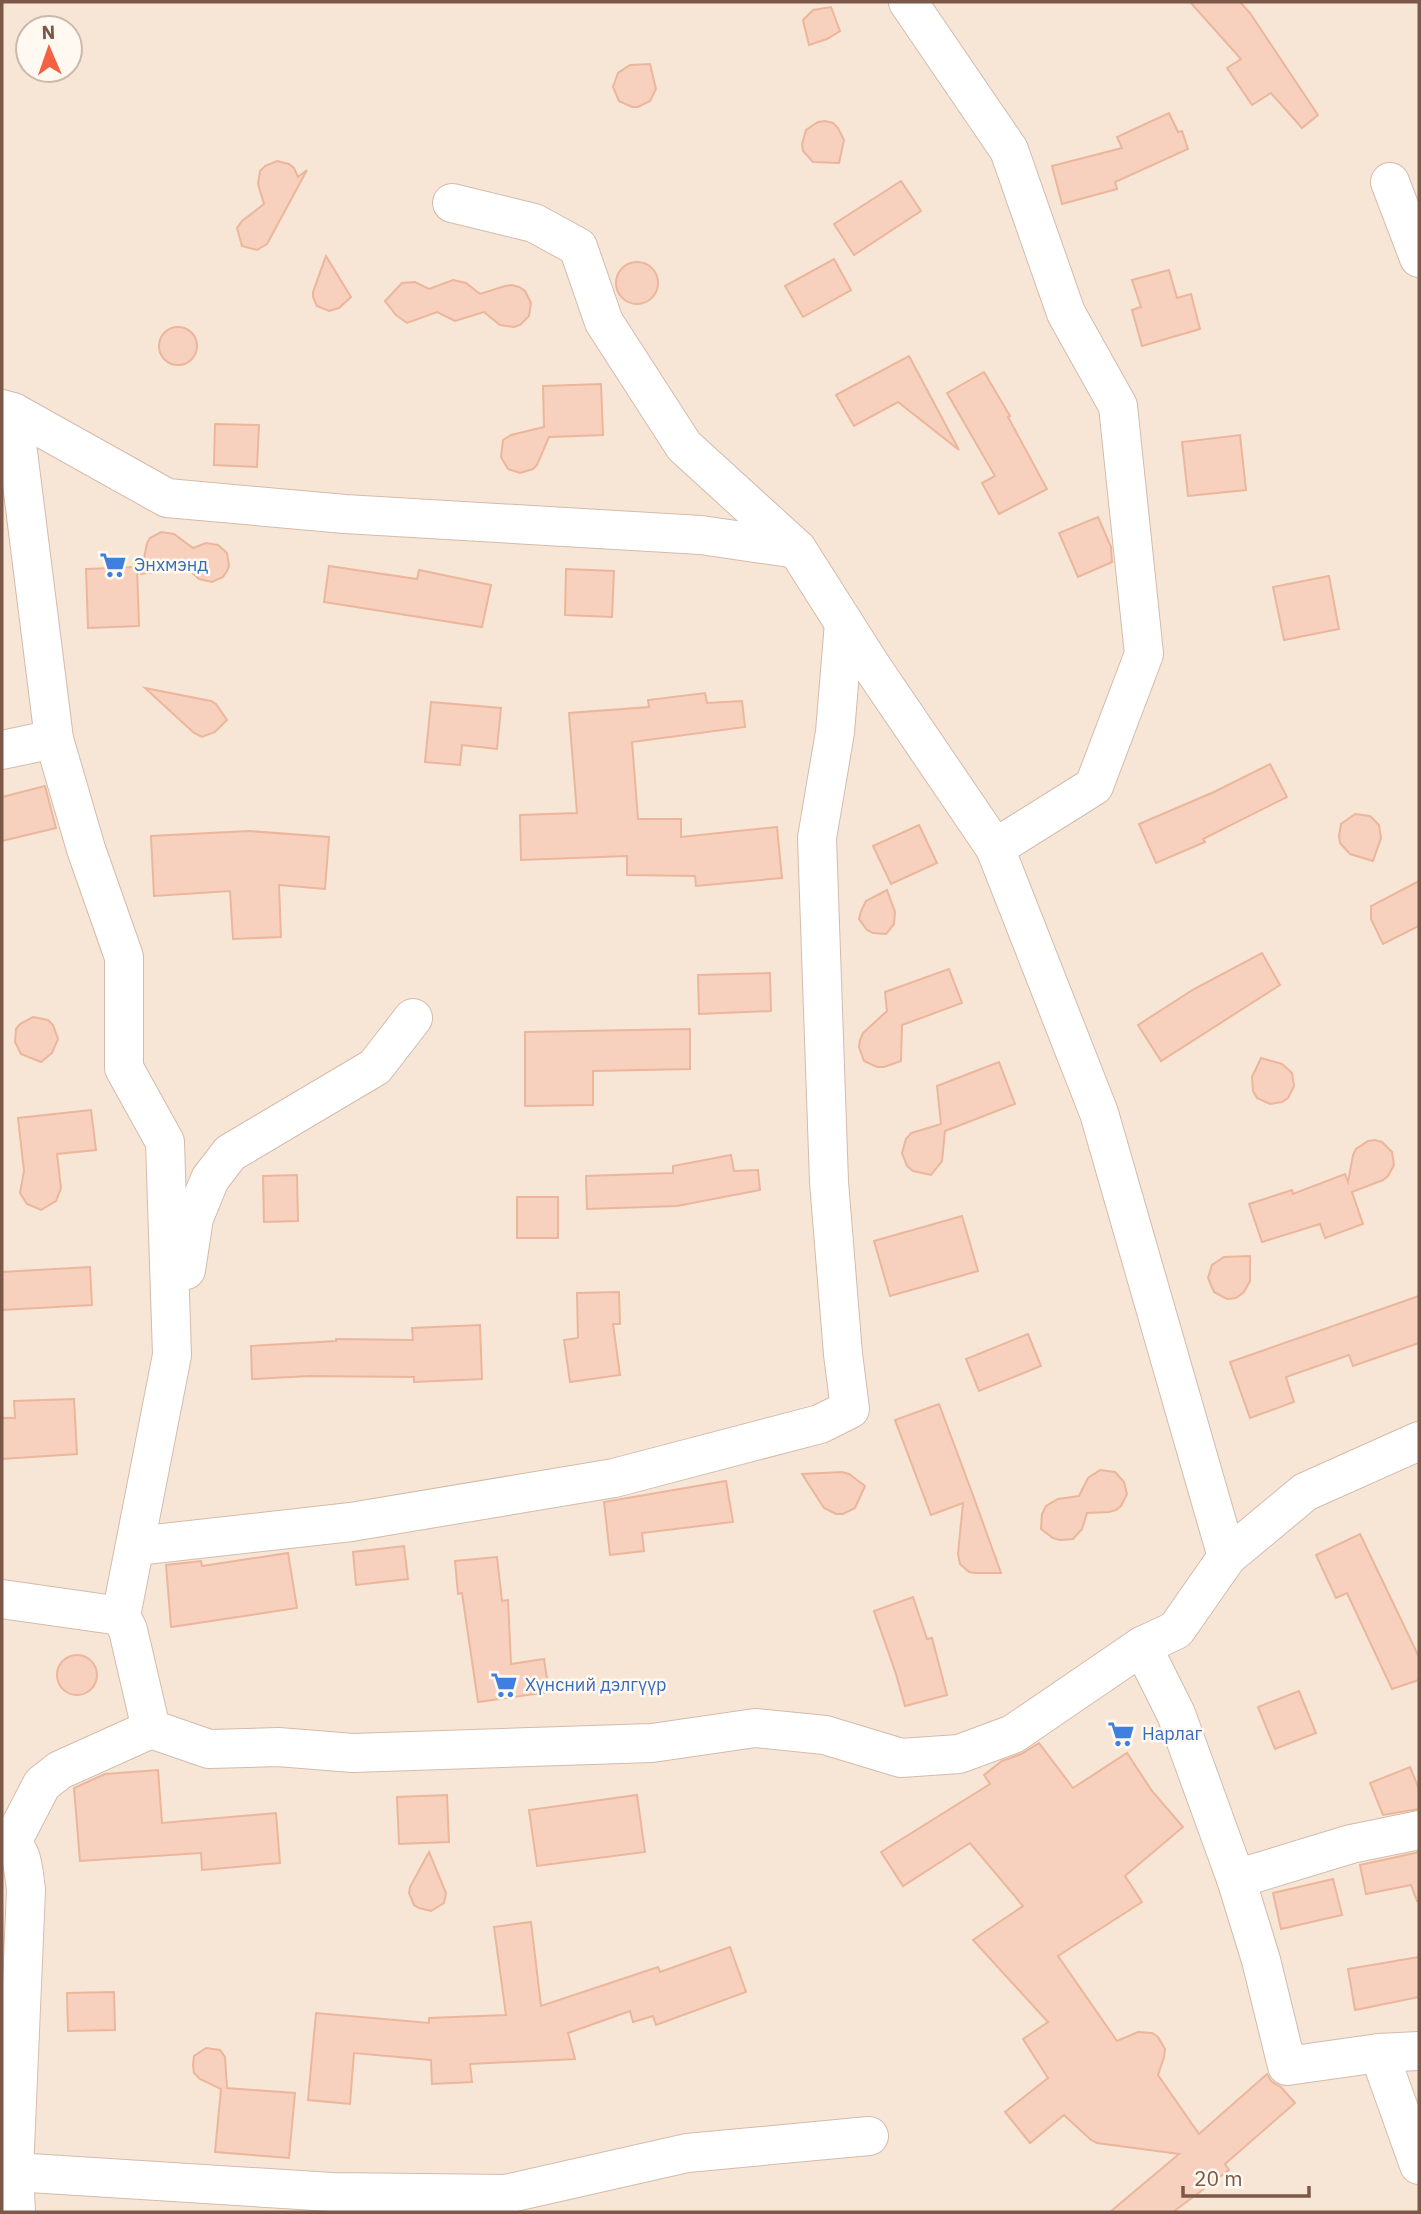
<svg xmlns="http://www.w3.org/2000/svg" width="1421" height="2214" font-family="'IBM Plex Sans',sans-serif">
<style>
.residential{fill:#f7e6d6;fill-rule:evenodd}
.building{fill:#f7d1bd;stroke:#ebb69b;stroke-width:2}
.lines{fill:none;stroke-linecap:round;stroke-linejoin:round}
.street-casing{stroke:#d3bbac;stroke-width:40}
.secondary-casing{stroke:#d8bdab;stroke-width:40}
.street{stroke:#fff;stroke-width:38}
.secondary{stroke:#fff;stroke-width:38}
.labels{text-anchor:middle;stroke-width:5;stroke-linejoin:round;paint-order:stroke}
.shop-label{font-size:18px;fill:#366cbe;stroke:#fff9f1;text-anchor:start}
</style>
<rect width="100%" height="100%" fill="#fef5e8"/>
<!-- residential -->
<path class="residential" d="M2,2H1419V2212H2ZM28,28H70V70H28Z"/>
<!-- building -->
<g class="building">
<path d="M1190,2H1240L1250,13L1318,115L1302,128L1271,93L1252,105L1227,68L1241,59Z"/>
<path d="M831,7L840,31L827,39L809,45L803,20L813,10Z"/>
<path d="M650,64L656,89L650,101L638,107H632L619,101L613,87L618,73L630,65Z"/>
<path d="M1169,113L1178,132L1182,131L1188,149L1115,182L1117,189L1062,204L1052,166L1122,148L1117,137Z"/>
<path d="M825,121L833,123L838,128L844,140L839,163L813,162L803,151L802,144L806,130L818,122Z"/>
<path d="M277,161L289,164L294,168L298,177L307,170L267,244L257,250L242,246L237,228L242,221L264,204L258,184L260,171L265,166Z"/>
<path d="M901,181L921,211L854,255L834,224Z"/>
<path d="M326,256L351,297L339,308L329,311L317,306L313,297V292Z"/>
<path d="M834,259L851,290L803,317L785,286Z"/>
<circle cx="637" cy="283" r="21"/>
<path d="M1169,270L1177,298L1191,294L1200,329L1142,346L1132,310L1141,307L1132,280Z"/>
<path d="M453,280L466,283L480,294L505,286L512,285L519,287L525,291L531,303L529,316L520,325L514,327L500,325L484,312L455,321L437,312L407,323L396,315L385,301L402,283L415,282L429,289Z"/>
<circle cx="178" cy="346" r="19"/>
<path d="M909,356L959,450L898,402L854,426L836,395Z"/>
<path d="M984,372L1010,416L1008,417L1047,489L999,514L982,483L995,476L947,393Z"/>
<path d="M601,384L603,435L549,437L537,465L533,469L520,473L508,469L501,457L503,440L511,435L544,427L543,386Z"/>
<path d="M215,424L259,425L257,467L214,465Z"/>
<path d="M1240,435L1246,490L1188,496L1182,442Z"/>
<path d="M1098,517L1111,547L1112,562L1078,577L1059,533Z"/>
<path d="M161,532L174,534L193,548L206,543L218,545L227,553L229,566L227,571L223,577L212,582L199,579L186,567L141,574L147,543L150,538Z"/>
<path d="M329,566L417,579L419,570L491,585L482,627L324,602Z"/>
<path d="M137,567L139,626L88,628L86,569Z"/>
<path d="M566,569L614,571L612,617L565,615Z"/>
<path d="M1329,576L1339,629L1284,640L1273,587Z"/>
<path d="M145,688L211,701L216,704L227,720L215,732L202,737L194,733Z"/>
<path d="M705,693L707,703L742,701L745,727L632,742L638,819H681V837L777,827L782,878L696,886L695,876L627,875V856L521,860L520,815L577,813L569,713L649,707L648,700Z"/>
<path d="M431,702L501,708L497,749L462,745L460,765L425,762Z"/>
<path d="M1270,764L1287,797L1203,839L1205,842L1156,863L1139,824L1214,792Z"/>
<path d="M45,786L56,828L2,841V797Z"/>
<path d="M1355,814L1370,816L1379,825L1381,838L1373,861L1350,854L1340,843L1339,836L1341,824Z"/>
<path d="M919,825L937,863L891,884L873,846Z"/>
<path d="M249,831L329,837L325,889L279,885L281,937L233,939L230,891L154,896L151,836Z"/>
<path d="M1419,881V926L1383,944L1371,919V906Z"/>
<path d="M887,890L895,912L894,924L886,934L873,933L867,930L859,919L861,911L866,901Z"/>
<path d="M1262,953L1280,985L1161,1061L1138,1025L1194,989Z"/>
<path d="M949,969L962,1003L902,1025L901,1061L884,1067H877L864,1061L859,1047L860,1040L863,1033L887,1011L885,992Z"/>
<path d="M770,973L771,1011L699,1014L698,975Z"/>
<path d="M33,1017L48,1020L53,1025L58,1039L52,1053L41,1062L21,1054L15,1042L16,1029L20,1024Z"/>
<path d="M690,1029V1069L593,1071V1105L525,1106V1032Z"/>
<path d="M1261,1058L1282,1064L1292,1073L1294,1086L1288,1098L1282,1102L1270,1104L1257,1098L1253,1091L1252,1077Z"/>
<path d="M999,1062L1015,1104L945,1131L942,1161L931,1175L913,1171L907,1166L902,1153L906,1139L911,1133L941,1124L937,1086Z"/>
<path d="M91,1110L96,1150L57,1154L61,1188L56,1201L41,1210L27,1204L20,1193L24,1171L18,1118Z"/>
<path d="M1375,1140L1382,1142L1392,1152L1394,1165L1388,1176L1383,1180L1352,1192L1363,1224L1325,1238L1320,1224L1262,1242L1249,1204L1292,1190L1293,1194L1345,1174L1348,1182L1353,1155L1356,1149L1368,1141Z"/>
<path d="M731,1155L734,1171L758,1170L760,1190L677,1206L587,1209L586,1176L673,1173V1166Z"/>
<path d="M297,1175L298,1221L264,1222L263,1176Z"/>
<rect x="517" y="1197" width="41" height="41"/>
<path d="M962,1216L978,1271L890,1296L874,1241Z"/>
<path d="M1250,1256V1281L1244,1292L1236,1298L1227,1299L1214,1292L1208,1278L1212,1265L1224,1257Z"/>
<path d="M90,1267L92,1305L2,1310V1272Z"/>
<path d="M619,1292L620,1324H613L620,1375L570,1382L564,1340L578,1338L577,1293Z"/>
<path d="M1419,1296V1343L1353,1366L1349,1355L1286,1377L1294,1402L1250,1418L1230,1362Z"/>
<path d="M480,1325L482,1379L414,1382V1377L310,1376L252,1379L251,1346L336,1341V1339L413,1340L412,1328Z"/>
<path d="M1028,1334L1041,1366L979,1391L966,1359Z"/>
<path d="M74,1399L77,1454L2,1459V1418H15L14,1401Z"/>
<path d="M939,1404L974,1498L1001,1573H976L969,1572L960,1564L958,1554L963,1503L931,1515L895,1420Z"/>
<path d="M1100,1470L1115,1472L1124,1482L1127,1494L1121,1506L1116,1510L1109,1512L1087,1513L1082,1529L1073,1539L1060,1540L1053,1538L1041,1529L1042,1514L1046,1506L1058,1499L1079,1496L1088,1478Z"/>
<path d="M842,1472L849,1474L865,1486L855,1508L843,1514H836L824,1508L802,1474Z"/>
<path d="M726,1481L733,1522L642,1533L644,1551L610,1555L604,1502Z"/>
<path d="M1360,1534L1419,1657V1680L1392,1689L1347,1593L1336,1598L1316,1555Z"/>
<path d="M404,1546L408,1579L356,1585L353,1552Z"/>
<path d="M288,1553L297,1608L171,1627L166,1565L201,1561L202,1566Z"/>
<path d="M497,1557L502,1601L508,1600L511,1664L544,1659L549,1692L478,1702L462,1593L458,1594L455,1561Z"/>
<path d="M913,1597L927,1639L932,1638L947,1695L905,1706L896,1674L874,1611Z"/>
<circle cx="77" cy="1675" r="20"/>
<path d="M1299,1691L1316,1733L1275,1749L1258,1707Z"/>
<path d="M1039,1743L1073,1788L1127,1753L1152,1791L1183,1827L1125,1876L1142,1902L1058,1956L1117,2041L1138,2032L1152,2033L1158,2037L1165,2049L1164,2057L1158,2075L1199,2134L1267,2074L1271,2081L1281,2087L1295,2103L1225,2164L1229,2170L1173,2212H1110L1179,2154L1097,2143L1091,2140L1064,2115L1030,2143L1005,2112L1048,2078L1023,2039L1048,2022L973,1940L1023,1906L970,1843L903,1886L881,1852L990,1784L984,1775L1002,1761L1021,1754Z"/>
<path d="M1410,1767L1419,1789V1809L1383,1815L1370,1783Z"/>
<path d="M158,1770L162,1823L276,1813L280,1863L202,1870L201,1853L80,1861L74,1788L105,1774Z"/>
<path d="M447,1795L449,1842L399,1844L397,1797Z"/>
<path d="M637,1795L645,1852L537,1866L529,1810Z"/>
<path d="M429,1852L446,1893L444,1903L431,1911L419,1908L414,1905L409,1893L410,1887Z"/>
<path d="M1419,1852V1901H1417L1411,1885L1366,1894L1360,1865Z"/>
<path d="M1333,1879L1342,1915L1281,1929L1273,1893Z"/>
<path d="M531,1922L541,2006L658,1967L660,1972L730,1947L746,1992L656,2025L653,2016L633,2022L630,2011L568,2033L575,2059L470,2064L472,2082L432,2084L431,2060L354,2053L350,2104L308,2100L316,2013L429,2023V2018L506,2015L494,1927Z"/>
<path d="M1419,1957V1997L1355,2010L1348,1969Z"/>
<path d="M114,1992L115,2030L68,2031L67,1993Z"/>
<path d="M206,2048L220,2050L225,2057L227,2088L295,2093L289,2158L215,2152L221,2089L200,2079L194,2073L193,2065L194,2056Z"/>
</g>
<g class="lines">
<!-- street casing -->
<g class="street-casing">
<g id="street">
<path d="M908,2L1009,150L1066,313L1118,406L1144,654L1094,786L995,848"/>
<path d="M1390,182L1419,258"/>
<path d="M452,203L534,223L578,247L604,322L684,446L797,549"/>
<path d="M2,409L13,412L167,498L345,514L701,535L797,549L870,664L995,848L1099,1113L1227,1557"/>
<path d="M13,412L54,739L86,849L124,957V1068L165,1142L172,1355L121,1616"/>
<path d="M2,750L54,739"/>
<path d="M186,1270L194,1218L210,1179L230,1153L375,1067L413,1018"/>
<path d="M136,1546L351,1522L614,1478L820,1424L850,1409L843,1354L829,1182L817,838L835,732L844,623"/>
<path d="M2,1599L121,1616L128,1630L151,1729L209,1749L278,1747L353,1753L652,1743L755,1728L825,1735L901,1758L959,1754L1013,1734L1142,1646L1176,1630L1227,1557L1305,1492L1419,1441"/>
<path d="M1142,1646L1176,1714L1236,1879L1261,1960L1287,2066L1379,2053L1419,2051"/>
<path d="M12,1842L42,1784L60,1770L151,1729"/>
<path d="M1236,1879L1351,1844L1419,1830"/>
<path d="M1379,2053L1419,2165"/>
<path d="M14,2172L332,2192L506,2194L687,2153L869,2136"/>
</g>
</g>
<!-- secondary casing -->
<g class="secondary-casing">
<path id="secondary" d="M2,1836C24,1848 23,1868 26,1890L14,2172L16,2212"/>
</g>
<!-- street -->
<use href="#street" class="street"/>
<!-- secondary -->
<use href="#secondary" class="secondary"/>
</g>
<!-- icons -->
<defs>
<g id="supermarket-bare" transform="scale(2.1)"><path d="M-6-5.5h2.5l.6 2H6L4.5 2H-2.5L-4.4-4H-6ZM-1.5 3.2a1.3 1.3 0 1 0 .1 0ZM3 3.2a1.3 1.3 0 1 0 .1 0Z" fill="#3f7fe0" stroke="#fff9f1" stroke-width="2.5" paint-order="stroke"/></g>
</defs>
<g fill-rule="evenodd">
<use href="#supermarket-bare" x="113" y="565"/>
<use href="#supermarket-bare" x="504" y="1685"/>
<use href="#supermarket-bare" x="1121" y="1734"/>
</g>
<g class="labels">
<!-- shop labels -->
<g class="shop-label">
<text x="134" y="571">Энхмэнд</text>
<text x="525" y="1691">Хүнсний дэлгүүр</text>
<text x="1142" y="1740">Нарлаг</text>
</g>
</g>
<!-- border -->
<rect width="1421" height="2214" fill="none" stroke="#7c5848" stroke-width="7"/>
<!-- north arrow -->
<g transform="translate(49 49) rotate(358)"><circle r="33" fill="#fff9f1" stroke="#cbb9ad" stroke-width="2"/>
<path d="M0-5L12 26L0 18L-12 26Z" fill="#f36142"/>
<text y="-10" font-size="19" font-weight="bold" text-anchor="middle" fill="#7c5848">N</text>
</g>
<!-- scale -->
<path d="M1183 2186v10h126v-10" fill="none" stroke="#7c5848" stroke-width="3.5"/>
<text x="1194" y="2186" font-size="21" fill="#7c5848" stroke="#fff9f1" stroke-width="5" paint-order="stroke">20 m</text>
</svg>
